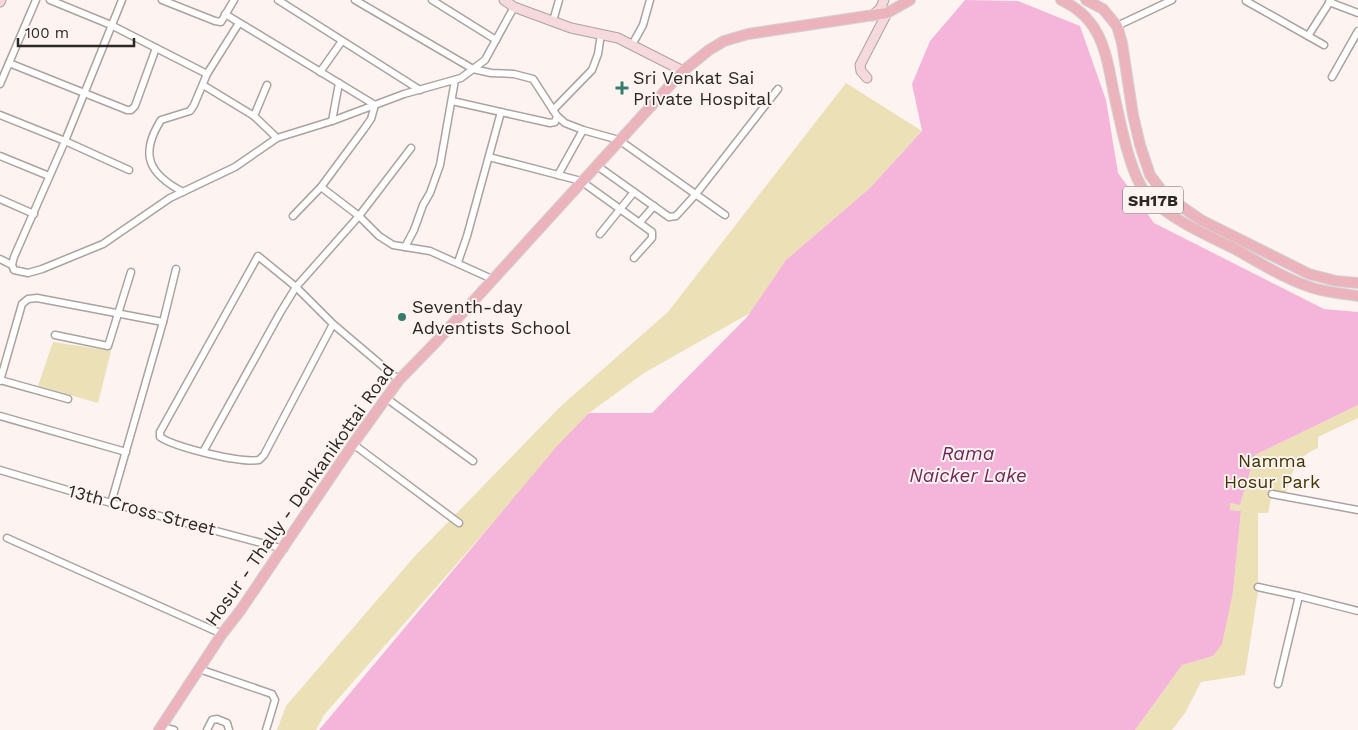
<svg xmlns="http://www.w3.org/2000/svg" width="1358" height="730" font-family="'Work Sans',sans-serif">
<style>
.green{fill:#ebe0b6}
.water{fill:#f5b5da}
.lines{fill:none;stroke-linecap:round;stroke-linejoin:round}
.street-casing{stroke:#aca29f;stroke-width:9}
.secondary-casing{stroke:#aca29f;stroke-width:11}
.primary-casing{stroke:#d5d4d4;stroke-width:12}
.street{stroke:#fff;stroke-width:6}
.secondary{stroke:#f5d9dd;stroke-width:9}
.primary{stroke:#ebb3bb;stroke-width:10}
.poi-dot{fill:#377b6d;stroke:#fdf3f0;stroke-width:2}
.labels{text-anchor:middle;stroke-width:4;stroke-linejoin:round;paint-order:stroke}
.shield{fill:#fdf3f0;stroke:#6a6563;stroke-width:1}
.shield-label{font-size:16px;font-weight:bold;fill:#2b2826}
.poi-label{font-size:18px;fill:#2b2826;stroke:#fdf3f0;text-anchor:start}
.park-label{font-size:18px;fill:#413400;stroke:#fdf3f0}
.street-label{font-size:18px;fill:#2b2826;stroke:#fdf3f0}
.water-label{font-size:19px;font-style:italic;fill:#702757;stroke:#fdf3f0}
</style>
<rect width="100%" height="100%" fill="#fdf3f0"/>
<!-- green -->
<g class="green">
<path d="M846,83L922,131L870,188L786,260L750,313L644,373L589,413L324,715L316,730H277L286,706L414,557L561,406L668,312Z"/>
<path d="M53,342L111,351L98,403L38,386Z"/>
<path d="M1358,405V418L1318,437V448C1293,458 1293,473 1285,496L1272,494L1268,513H1258V591L1245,675L1201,682L1185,713L1172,730H1135L1182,665L1213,656L1233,592L1241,511L1230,510V503L1240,505L1255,455Z"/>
</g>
<!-- water -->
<path class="water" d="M965,0L1018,1L1080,26L1106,100L1118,173L1154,223L1324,309L1358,312V405L1255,455L1240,505L1230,503V510L1241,511L1233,592L1222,644L1213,656L1182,665L1135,730H319L558,445L589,413H652L747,317L786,260L870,188L922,131L912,84L930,41Z"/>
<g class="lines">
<!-- street casing -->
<g class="street-casing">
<g id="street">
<path d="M50,0L111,25L207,74"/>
<path d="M122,0L65,141L14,257L12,265L14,270L28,273L42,269L103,244L170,198L235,167L277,138L332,121L404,94L461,78L485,60L514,7"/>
<path d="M162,0L215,21L221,22L234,0"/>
<path d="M278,0L420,90"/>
<path d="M355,0L473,69L491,73L514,74L533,79L557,116L565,123L583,130L619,140L725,215"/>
<path d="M432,0L496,40"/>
<path d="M1247,0L1246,1L1324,45"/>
<path d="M1329,2L1358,13"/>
<path d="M225,14L375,105L371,119L364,129L321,187L293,216"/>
<path d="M553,21L559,0"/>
<path d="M1117,26L1172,0"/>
<path d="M1308,36L1331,0"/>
<path d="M632,45L643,25L650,0"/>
<path d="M9,63L127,110H131L135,106L156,48"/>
<path d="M320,72L342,41"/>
<path d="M1332,77L1358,31"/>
<path d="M0,84L36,0"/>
<path d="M203,85L254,116L277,138"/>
<path d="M452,101L550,123L555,122L557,116"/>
<path d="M553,110L592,70L598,54L601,34"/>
<path d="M0,115L65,141L129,170"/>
<path d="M254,116L267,85"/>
<path d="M332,121L339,83"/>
<path d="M0,156L49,176"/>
<path d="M489,157L581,181L652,232V238L634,258"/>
<path d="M596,165L669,217L676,216L696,194L778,89"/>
<path d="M558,175L583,130"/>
<path d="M321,187L359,216L379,236L393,245L430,251L492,279"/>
<path d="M183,192C149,174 139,155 161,120L190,111L194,105L207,74L239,23"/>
<path d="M0,199L34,214"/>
<path d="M640,222L654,206"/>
<path d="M600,234L634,192"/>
<path d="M405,247L414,230L423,205L430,193L440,165L455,80"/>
<path d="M0,259L12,265"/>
<path d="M458,262L467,236L501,112"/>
<path d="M163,322L176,269"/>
<path d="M333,324L264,455L259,460C240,463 177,448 160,437V432L258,256L296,287L333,324L399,380"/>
<path d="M55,335L108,346L131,272"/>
<path d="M0,380L68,399"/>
<path d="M0,381L22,304L28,299L37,298L163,322L111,503"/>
<path d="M386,398L473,461"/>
<path d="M0,416L126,452"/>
<path d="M353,444L459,523"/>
<path d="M203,452L280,313L296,287L359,216L411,148"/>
<path d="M0,470L111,503L284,549"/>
<path d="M1272,494L1358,510"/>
<path d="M7,538L222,634"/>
<path d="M1258,587L1299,596L1358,611"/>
<path d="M199,669L272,694L275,700L266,730"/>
<path d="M1278,684L1299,596"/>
<path d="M161,727L174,730"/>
<path d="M207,730L212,720L217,719L227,723L229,730"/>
</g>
</g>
<!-- secondary casing -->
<g class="secondary-casing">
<g id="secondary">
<path d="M504,0L514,7L571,28L618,38L683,71"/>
<path d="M0,2L1,0"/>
<path d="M872,16L880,9L884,0"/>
<path d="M867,78L861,71L860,65L887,13"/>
</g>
</g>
<!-- primary casing -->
<g class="primary-casing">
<g id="primary">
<path d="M1061,0C1103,19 1106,55 1114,94C1120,121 1128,163 1141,186C1144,192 1153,201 1159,206C1181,224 1209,236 1235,249C1260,263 1285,279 1313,288C1327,292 1343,294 1358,296"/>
<path d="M1086,0L1103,9L1117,26L1122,43L1133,115L1140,145L1150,175L1165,195L1201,220L1309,274L1336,281L1358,283"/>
<path d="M159,730L222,634L240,611L353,444L399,380L436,342L683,71L709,50L724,41L748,34L887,13L910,0"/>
</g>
</g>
<!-- street -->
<use href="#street" class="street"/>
<!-- secondary -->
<use href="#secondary" class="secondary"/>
<!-- primary -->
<use href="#primary" class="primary"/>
</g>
<!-- markers -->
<g class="poi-dot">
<path d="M619.5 80.5h5v5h5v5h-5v5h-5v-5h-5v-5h5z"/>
<circle cx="402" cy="317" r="5"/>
</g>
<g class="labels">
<!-- shield labels -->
<rect class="shield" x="1123" y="186.5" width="60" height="27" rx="4"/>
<g class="shield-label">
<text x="1153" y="206">SH17B</text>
</g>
<!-- poi labels -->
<g class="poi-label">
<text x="633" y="84">Sri Venkat Sai<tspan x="633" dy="21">Private Hospital</tspan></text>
<text x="412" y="313">Seventh-day<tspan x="412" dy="21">Adventists School</tspan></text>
</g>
<!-- park labels -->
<g class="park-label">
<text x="1272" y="467">Namma<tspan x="1272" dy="21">Hosur Park</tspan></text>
</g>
<!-- street labels -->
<g class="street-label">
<text transform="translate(300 495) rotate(-55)" y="6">Hosur - Thally - Denkanikottai Road</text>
<text transform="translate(142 510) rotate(15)" y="6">13th Cross Street</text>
</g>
<!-- water labels -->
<g class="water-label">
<text x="968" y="460">Rama<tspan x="968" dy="22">Naicker Lake</tspan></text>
</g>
</g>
<!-- scale -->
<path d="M18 38v8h116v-8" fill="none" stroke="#2b2826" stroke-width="2.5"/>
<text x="25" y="38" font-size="15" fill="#2b2826" stroke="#fdf3f0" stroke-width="4" paint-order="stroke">100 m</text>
</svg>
